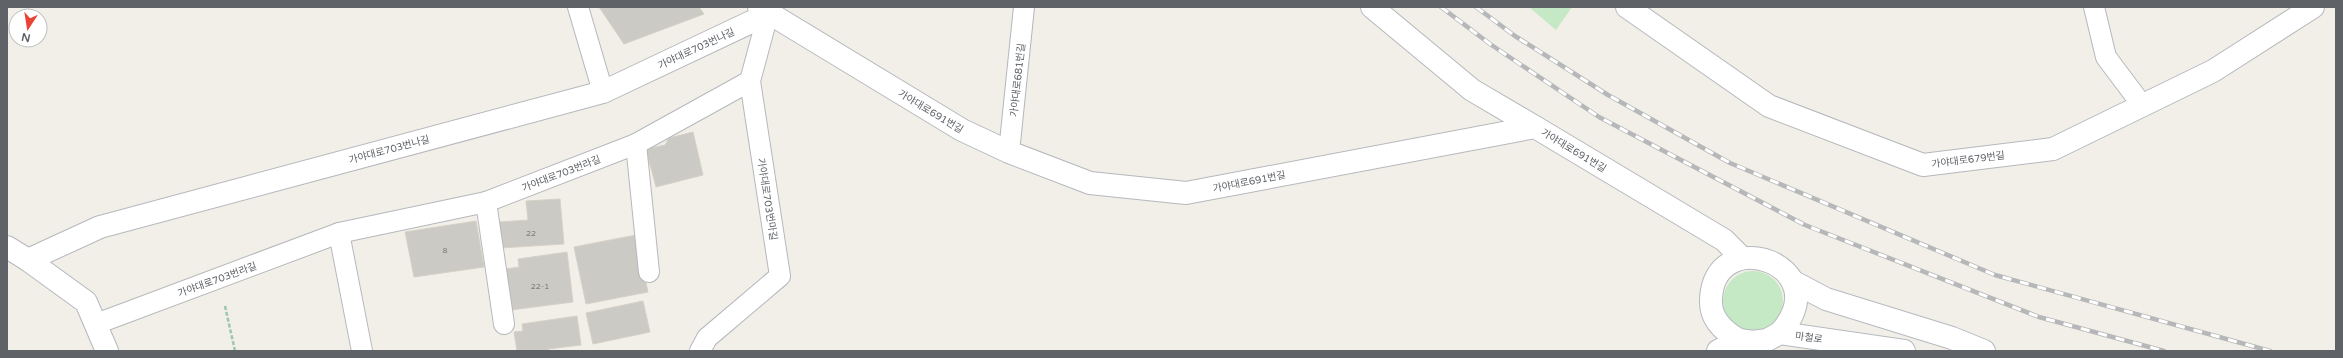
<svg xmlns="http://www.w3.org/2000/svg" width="2343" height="358" font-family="'Varela Round','Noto Sans KR',sans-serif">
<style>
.green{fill:#c5e8c5}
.building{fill:#cccac5;stroke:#d6d1c6}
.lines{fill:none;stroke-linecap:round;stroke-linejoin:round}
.lane-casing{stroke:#b5b8bc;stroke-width:22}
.street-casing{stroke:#b5b8bc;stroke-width:24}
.secondary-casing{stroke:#b6babf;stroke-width:24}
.path{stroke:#9cc7a9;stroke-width:2.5;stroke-dasharray:4 2;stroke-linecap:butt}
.lane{stroke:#fff;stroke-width:20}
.street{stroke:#fff;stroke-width:22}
.secondary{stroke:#fff;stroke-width:22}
.rail-casing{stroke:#b6b7b8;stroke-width:4.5}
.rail{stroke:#fff;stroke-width:3;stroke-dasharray:9;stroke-linecap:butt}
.labels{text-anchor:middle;stroke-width:3;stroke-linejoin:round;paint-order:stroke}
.number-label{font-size:8px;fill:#7a7d7f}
.street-label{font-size:10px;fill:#5f6368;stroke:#fff}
</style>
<rect width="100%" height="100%" fill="#f1efe8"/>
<!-- green -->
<g class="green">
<path d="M1529,7H1572L1556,30Z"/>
<circle cx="1753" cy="301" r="30"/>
</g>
<!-- building -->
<g class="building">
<path d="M599,7H699L704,14L624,44Z"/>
<path d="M693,132L703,175L656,187L646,149L665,145L669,138Z"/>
<path d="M560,199L564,244L501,248L499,222L528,220L526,201Z"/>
<path d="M476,221L484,267L414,277L405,232Z"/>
<path d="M636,235L648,292L586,304L574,247Z"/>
<path d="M567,252L573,302L511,310L506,269L519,267L518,259Z"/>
<path d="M643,301L650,332L593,344L586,313Z"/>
<path d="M577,316L581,345L548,349L549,351H517L514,332L523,331L522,324Z"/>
</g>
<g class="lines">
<!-- lane casing -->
<g class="lane-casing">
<g id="lane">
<path d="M578,7L603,92"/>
<path d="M2094,7L2106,57L2142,105"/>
<path d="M636,144L649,272"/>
<path d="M1009,152L1024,7"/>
<path d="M486,202L504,324"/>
<path d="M339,233L362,351"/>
<path d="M96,324L339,233L486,202L636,144L750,81"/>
<path d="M700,351L707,338L780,276L750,81L768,14"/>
</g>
</g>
<!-- street casing -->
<g class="street-casing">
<g id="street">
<path d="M759,7L962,130L1009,152L1090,183L1186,193L1535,127L1724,240L1742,258"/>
<path d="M1372,7L1472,90L1535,127"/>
<path d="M1627,7L1769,106L1923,165L2053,149L2213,71L2313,7"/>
<path d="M7,247L28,260L100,227L603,92L768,14"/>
<path d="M28,260L86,302L107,351"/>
<path d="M1739,340C1723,331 1710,319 1711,300C1713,222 1840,264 1780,333"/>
</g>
</g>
<!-- secondary casing -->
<g class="secondary-casing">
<g id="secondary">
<path d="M1792,281L1826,299L1952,338L1984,351"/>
<path d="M1718,351L1739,340L1753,342L1767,340L1780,333L1904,351"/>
</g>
</g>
<!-- path -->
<path class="path" d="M225,306L235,351"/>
<!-- lane -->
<use href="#lane" class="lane"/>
<!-- street -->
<use href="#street" class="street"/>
<!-- secondary -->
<use href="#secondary" class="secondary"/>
<!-- rail casing -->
<g class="rail-casing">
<g id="rail">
<path d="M1441,7L1490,44L1599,117L1805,225L2039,317L2164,351"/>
<path d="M1476,7L1515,36L1608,95L1730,163L1995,275L2270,351"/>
</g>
</g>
<!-- rail -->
<use href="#rail" class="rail"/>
</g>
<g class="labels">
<!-- number labels -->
<g class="number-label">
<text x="531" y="236">22</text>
<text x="445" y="253">8</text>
<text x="540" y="289">22-1</text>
</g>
<!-- street labels -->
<g class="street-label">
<text transform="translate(696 48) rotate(-25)" y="4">가야대로703번나길</text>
<text transform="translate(1017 80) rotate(-84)" y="4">가야대로681번길</text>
<text transform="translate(931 111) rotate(31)" y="4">가야대로691번길</text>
<text transform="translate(389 149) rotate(-15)" y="4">가야대로703번나길</text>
<text transform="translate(1574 150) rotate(31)" y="4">가야대로691번길</text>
<text transform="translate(1968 159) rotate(-7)" y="4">가야대로679번길</text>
<text transform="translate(561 173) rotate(-21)" y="4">가야대로703번라길</text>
<text transform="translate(1249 181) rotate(-11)" y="4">가야대로691번길</text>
<text transform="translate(768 199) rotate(81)" y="4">가야대로703번마길</text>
<text transform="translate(217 279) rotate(-20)" y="4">가야대로703번라길</text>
<text transform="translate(1809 337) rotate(8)" y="4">마철로</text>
</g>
</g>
<!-- border -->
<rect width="2343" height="358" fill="none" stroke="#5f6368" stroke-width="16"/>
<!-- north arrow -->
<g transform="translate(28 28) rotate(192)"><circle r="19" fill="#ffffff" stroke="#bfc1c3"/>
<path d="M0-3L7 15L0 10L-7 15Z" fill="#ea4335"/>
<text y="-6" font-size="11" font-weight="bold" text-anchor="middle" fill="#5f6368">N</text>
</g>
</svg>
